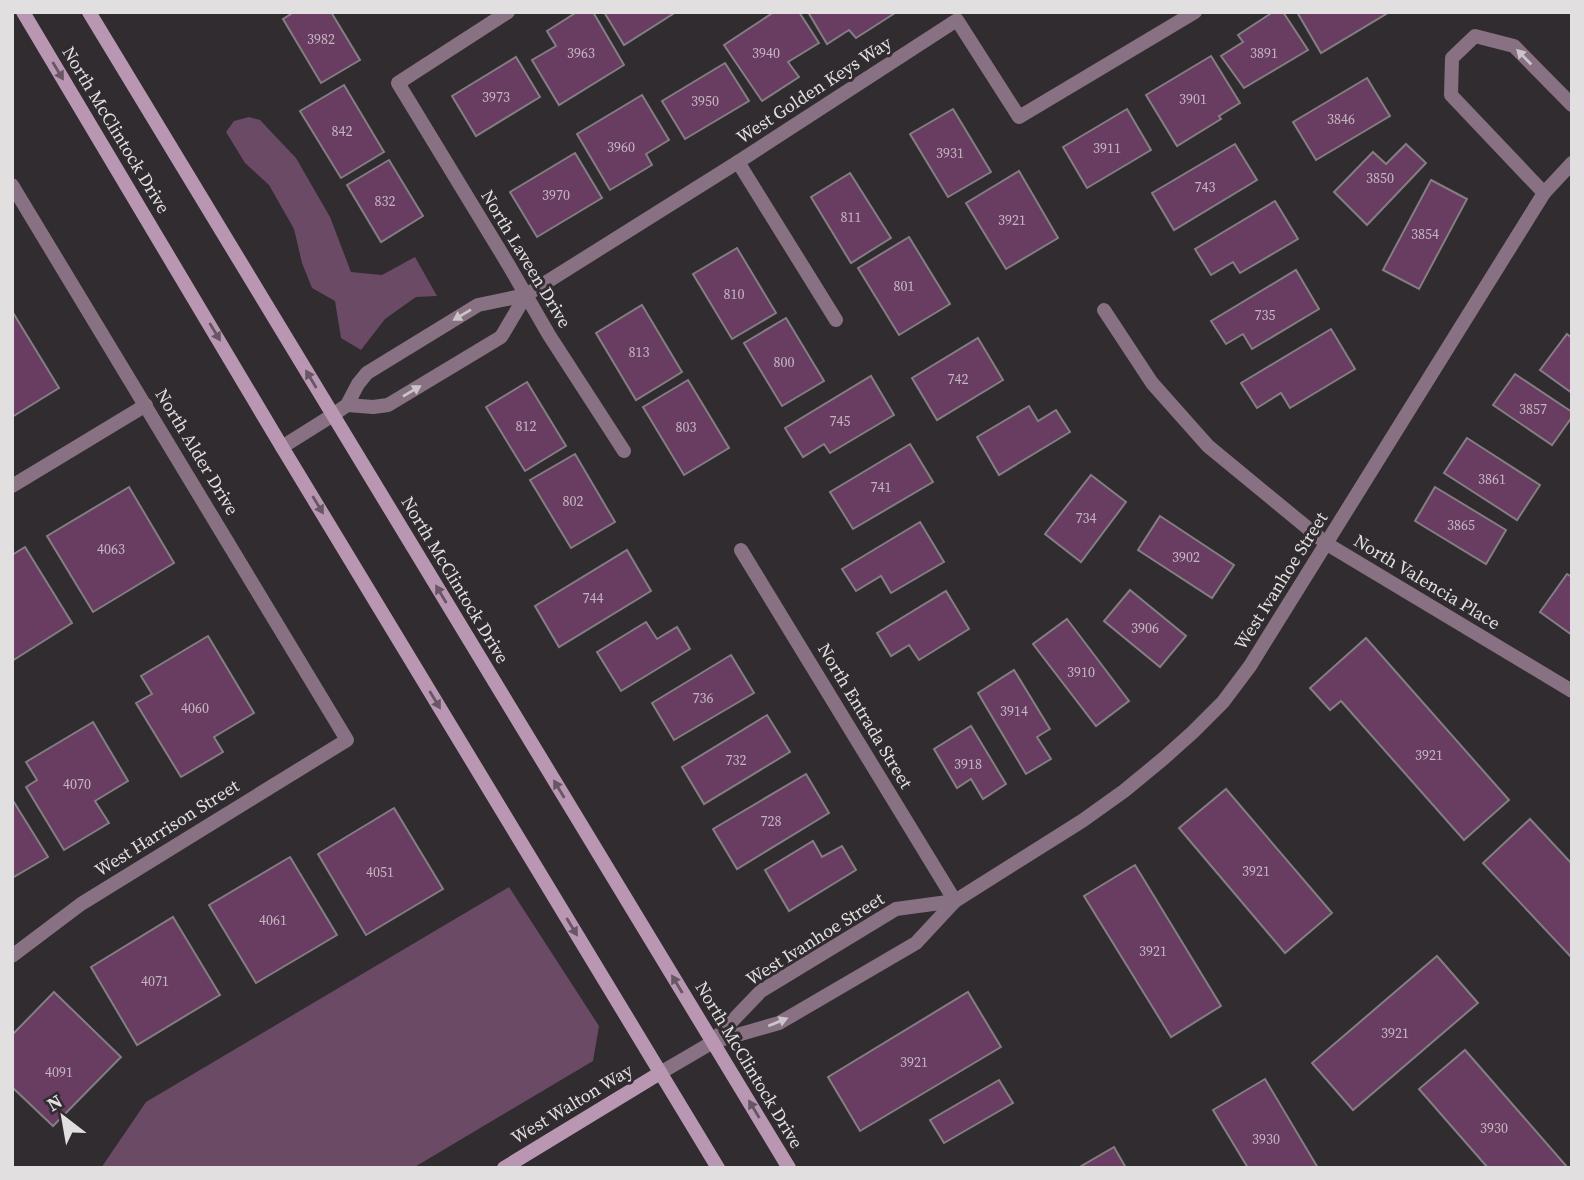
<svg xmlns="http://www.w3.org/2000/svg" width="1584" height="1180" font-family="'Source Serif 4',serif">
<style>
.green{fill:#6a4a64}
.building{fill:#693c62;stroke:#837e82;stroke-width:2}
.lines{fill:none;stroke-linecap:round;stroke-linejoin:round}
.lane{stroke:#877182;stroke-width:14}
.street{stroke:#877182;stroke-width:14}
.secondary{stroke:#b997b3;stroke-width:14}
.oneway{fill:#cbc4c9}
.oneway2{fill:#675764}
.labels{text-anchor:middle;stroke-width:6;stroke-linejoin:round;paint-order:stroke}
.number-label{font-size:14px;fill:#c4b6c1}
.street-label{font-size:18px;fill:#e2dfe1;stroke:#302c2f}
</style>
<rect width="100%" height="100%" fill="#302c2f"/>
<!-- green -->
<g class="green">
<path d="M249,117L260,120L296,158L330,217L351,272L382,275L415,257L437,296L416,297L385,319L361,350L341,338L335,301L312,288L302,263L294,229L269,185L245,163L226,132L234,121Z"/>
<path d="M509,887L599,1026L593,1061L413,1168H101L146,1102Z"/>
</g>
<!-- building -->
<g class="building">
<path d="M294,12H331L360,60L321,83L283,19Z"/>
<path d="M577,12H593L624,65L559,105L532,60L556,46L547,31Z"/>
<path d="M604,12H676L624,45Z"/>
<path d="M774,12H799L819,43L788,62L799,77L762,101L724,45Z"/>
<path d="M808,12H895V13L856,38L849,30L827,44Z"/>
<path d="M1273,12H1283L1308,50L1244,88L1221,56L1243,42L1238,35Z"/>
<path d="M1297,12H1385L1386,14L1321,53Z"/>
<path d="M1211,56L1240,103L1219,116L1221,119L1177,146L1146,95Z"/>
<path d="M516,57L540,97L476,136L452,96Z"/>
<path d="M725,63L749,101L685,139L662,101Z"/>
<path d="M1367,78L1390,116L1316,160L1293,122Z"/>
<path d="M344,85L384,152L341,178L300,111Z"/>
<path d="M642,95L669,140L646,154L652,165L610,190L577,134Z"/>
<path d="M953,109L991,172L948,197L910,134Z"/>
<path d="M1127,109L1151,150L1087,188L1063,147Z"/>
<path d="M1235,144L1257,180L1174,230L1152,193Z"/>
<path d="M1406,144L1426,163L1367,225L1334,192L1373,152L1386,164Z"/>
<path d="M575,153L602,198L537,237L510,192Z"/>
<path d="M389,160L423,216L381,242L347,185Z"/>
<path d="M1019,171L1058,238L1006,269L966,203Z"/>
<path d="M850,173L891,238L851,263L811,197Z"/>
<path d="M1431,180L1467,199L1419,289L1383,270Z"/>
<path d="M1275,201L1298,239L1240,273L1233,262L1211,275L1195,249Z"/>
<path d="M909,237L950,304L899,335L858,268Z"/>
<path d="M737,248L776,313L732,339L693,274Z"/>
<path d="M1296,270L1319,309L1252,349L1243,334L1226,344L1211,321Z"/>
<path d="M642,305L682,372L636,400L596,333Z"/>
<path d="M12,311L59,388L12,417Z"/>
<path d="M786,318L824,381L782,406L744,343Z"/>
<path d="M1331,329L1355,369L1290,408L1281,393L1257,408L1241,383Z"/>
<path d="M1567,334L1572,338V393L1540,370Z"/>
<path d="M978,338L1003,380L937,420L912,378Z"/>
<path d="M1515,374L1572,412V417L1552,445L1493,405Z"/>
<path d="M871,376L894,415L830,453L824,444L803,457L785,428Z"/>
<path d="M688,380L729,448L684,475L643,407Z"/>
<path d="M527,382L566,446L525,471L486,407Z"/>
<path d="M1029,406L1038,421L1056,410L1070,432L999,475L977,437Z"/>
<path d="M1467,438L1540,485L1517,520L1444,473Z"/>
<path d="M910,444L933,482L853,529L830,492Z"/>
<path d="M575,454L615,522L571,548L530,480Z"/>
<path d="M1091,475L1126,502L1081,562L1045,534Z"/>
<path d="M129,487L174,563L93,612L47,536Z"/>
<path d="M1435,487L1506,530L1486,564L1415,521Z"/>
<path d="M1160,516L1234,565L1212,598L1138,550Z"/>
<path d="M920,522L944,562L891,593L881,576L856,591L842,569Z"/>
<path d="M25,547L72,623L12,661V555Z"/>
<path d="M627,550L651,591L559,647L535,606Z"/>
<path d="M1567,574L1572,577V635L1540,612Z"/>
<path d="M1130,590L1186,636L1160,667L1104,621Z"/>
<path d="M946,591L969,629L919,660L909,645L891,656L877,633Z"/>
<path d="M1067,619L1129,701L1096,726L1033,644Z"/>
<path d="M646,622L657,639L677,627L690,649L621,691L597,652Z"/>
<path d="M208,636L254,713L214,737L223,752L181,777L136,703L152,694L141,676Z"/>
<path d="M1366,638L1509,800L1464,840L1341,701L1330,710L1310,688Z"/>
<path d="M731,655L754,693L674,740L652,703Z"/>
<path d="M1014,670L1050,729L1037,737L1051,759L1026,774L978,693Z"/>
<path d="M767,715L790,752L704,804L682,767Z"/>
<path d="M93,722L128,781L95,801L109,823L64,850L26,787L37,780L26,762Z"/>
<path d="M971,726L1006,784L983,799L971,779L957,788L934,749Z"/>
<path d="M806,774L829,813L737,869L713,829Z"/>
<path d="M1226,789L1332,913L1285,953L1179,828Z"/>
<path d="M12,799L48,857L12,878Z"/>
<path d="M394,808L443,889L366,935L318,854Z"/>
<path d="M1530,819L1572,864V958L1483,863Z"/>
<path d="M813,841L822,857L842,846L856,870L789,911L765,870Z"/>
<path d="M290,857L337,935L256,983L209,905Z"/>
<path d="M1135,865L1221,1006L1171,1037L1084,896Z"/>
<path d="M173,917L220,995L137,1045L91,967Z"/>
<path d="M1437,956L1478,1003L1353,1110L1312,1063Z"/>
<path d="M54,992L121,1057L53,1126L12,1087V1035Z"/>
<path d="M968,992L1001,1047L860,1131L828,1077Z"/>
<path d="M1465,1050L1568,1168H1488L1419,1089Z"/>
<path d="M1265,1079L1318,1168H1248L1213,1110Z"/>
<path d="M999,1080L1013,1103L944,1143L930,1120Z"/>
<path d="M1114,1147L1126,1168H1078Z"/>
</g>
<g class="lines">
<!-- lane -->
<path class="lane" d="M282,447L333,415"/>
<!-- street -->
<g class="street">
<path d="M508,12L398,83L508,264L549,335L624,451"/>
<path d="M738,162L836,320"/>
<path d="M12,185L347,740L81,904L12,956"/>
<path d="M1544,193L1451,95L1452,58L1475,36L1514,46L1572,105"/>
<path d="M1104,310L1152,383L1208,446L1327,544L1572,691"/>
<path d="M347,405L373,407L388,405L501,337L526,295"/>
<path d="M333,415L347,405L358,384L367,373L478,305L526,295L738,162L957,20L1019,117L1195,12"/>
<path d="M12,486L146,405"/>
<path d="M741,550L955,901"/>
<path d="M714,1040L761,991L896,909L955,901"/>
<path d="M660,1073L713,1042L779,1023L916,943L955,901L1082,821L1124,791L1164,758L1193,732L1223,702L1250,666L1544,193L1572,163"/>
</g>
<!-- secondary -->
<g class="secondary">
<path d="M23,12L282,447L718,1168"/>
<path d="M89,12L789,1168"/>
<path d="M504,1168L660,1073"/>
</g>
</g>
<!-- one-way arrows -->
<defs><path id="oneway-solid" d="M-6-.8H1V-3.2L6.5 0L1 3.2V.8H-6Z" transform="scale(1.75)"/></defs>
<g class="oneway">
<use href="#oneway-solid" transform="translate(1524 57) rotate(-134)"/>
<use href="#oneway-solid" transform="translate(462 315) rotate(149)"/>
<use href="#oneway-solid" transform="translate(412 391) rotate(-31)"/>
<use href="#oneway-solid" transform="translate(778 1022) rotate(-22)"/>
</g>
<g class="oneway2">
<use href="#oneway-solid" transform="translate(58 71) rotate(59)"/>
<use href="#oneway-solid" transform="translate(215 332) rotate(59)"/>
<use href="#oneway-solid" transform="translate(311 379) rotate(-121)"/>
<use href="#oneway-solid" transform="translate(318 505) rotate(59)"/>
<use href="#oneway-solid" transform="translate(441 594) rotate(-121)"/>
<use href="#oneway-solid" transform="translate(435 700) rotate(59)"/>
<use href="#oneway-solid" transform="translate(559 789) rotate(-121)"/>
<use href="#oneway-solid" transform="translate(572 927) rotate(59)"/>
<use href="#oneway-solid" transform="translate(677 984) rotate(-121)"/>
<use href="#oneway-solid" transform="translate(754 1109) rotate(-121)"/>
</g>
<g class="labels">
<!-- number labels -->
<g class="number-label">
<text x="321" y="44">3982</text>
<text x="581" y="58">3963</text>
<text x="766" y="58">3940</text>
<text x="1264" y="58">3891</text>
<text x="496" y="102">3973</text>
<text x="1193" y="104">3901</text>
<text x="705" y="106">3950</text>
<text x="1341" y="124">3846</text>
<text x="342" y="136">842</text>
<text x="621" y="152">3960</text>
<text x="1107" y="153">3911</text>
<text x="950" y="158">3931</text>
<text x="1380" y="183">3850</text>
<text x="1205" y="192">743</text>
<text x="556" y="200">3970</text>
<text x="385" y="206">832</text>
<text x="851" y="222">811</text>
<text x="1012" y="225">3921</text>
<text x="1425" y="239">3854</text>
<text x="904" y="291">801</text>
<text x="734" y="299">810</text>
<text x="1265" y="320">735</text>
<text x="639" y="357">813</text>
<text x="784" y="367">800</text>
<text x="958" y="384">742</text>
<text x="1533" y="414">3857</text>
<text x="840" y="426">745</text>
<text x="526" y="431">812</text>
<text x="686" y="432">803</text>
<text x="1492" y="484">3861</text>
<text x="881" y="492">741</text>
<text x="573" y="506">802</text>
<text x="1086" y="523">734</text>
<text x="1461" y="530">3865</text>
<text x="111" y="554">4063</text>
<text x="1186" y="562">3902</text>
<text x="593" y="603">744</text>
<text x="1145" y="633">3906</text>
<text x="1081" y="677">3910</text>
<text x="703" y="703">736</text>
<text x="195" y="713">4060</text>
<text x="1014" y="716">3914</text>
<text x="1429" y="760">3921</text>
<text x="736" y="765">732</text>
<text x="968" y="769">3918</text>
<text x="77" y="789">4070</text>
<text x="771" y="826">728</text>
<text x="1256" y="876">3921</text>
<text x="380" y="877">4051</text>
<text x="273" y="925">4061</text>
<text x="1153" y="956">3921</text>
<text x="155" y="986">4071</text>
<text x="1395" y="1038">3921</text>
<text x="914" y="1067">3921</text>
<text x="59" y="1077">4091</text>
<text x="1494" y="1133">3930</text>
<text x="1266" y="1144">3930</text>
</g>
<!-- street labels -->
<g class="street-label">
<text transform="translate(814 90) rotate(-33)" y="6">West Golden Keys Way</text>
<text transform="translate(116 130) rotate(59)" y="6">North McClintock Drive</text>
<text transform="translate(526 259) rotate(59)" y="6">North Laveen Drive</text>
<text transform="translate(197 452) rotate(59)" y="6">North Alder Drive</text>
<text transform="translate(455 580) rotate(59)" y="6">North McClintock Drive</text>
<text transform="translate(1281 581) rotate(-58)" y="6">West Ivanhoe Street</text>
<text transform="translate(1427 582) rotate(31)" y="6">North Valencia Place</text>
<text transform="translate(865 716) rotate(59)" y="6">North Entrada Street</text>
<text transform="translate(167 828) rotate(-32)" y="6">West Harrison Street</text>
<text transform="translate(815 939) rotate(-32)" y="6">West Ivanhoe Street</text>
<text transform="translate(749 1065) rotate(59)" y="6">North McClintock Drive</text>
<text transform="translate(572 1104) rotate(-31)" y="6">West Walton Way</text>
</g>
</g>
<!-- border -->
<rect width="1584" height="1180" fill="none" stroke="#e2dfe1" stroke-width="28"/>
<!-- north arrow -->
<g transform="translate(63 1117) rotate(329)" stroke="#302c2f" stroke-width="5" paint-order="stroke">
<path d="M0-5L12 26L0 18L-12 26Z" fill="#e2dfe1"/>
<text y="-10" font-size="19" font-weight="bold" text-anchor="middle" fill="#e2dfe1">N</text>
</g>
</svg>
